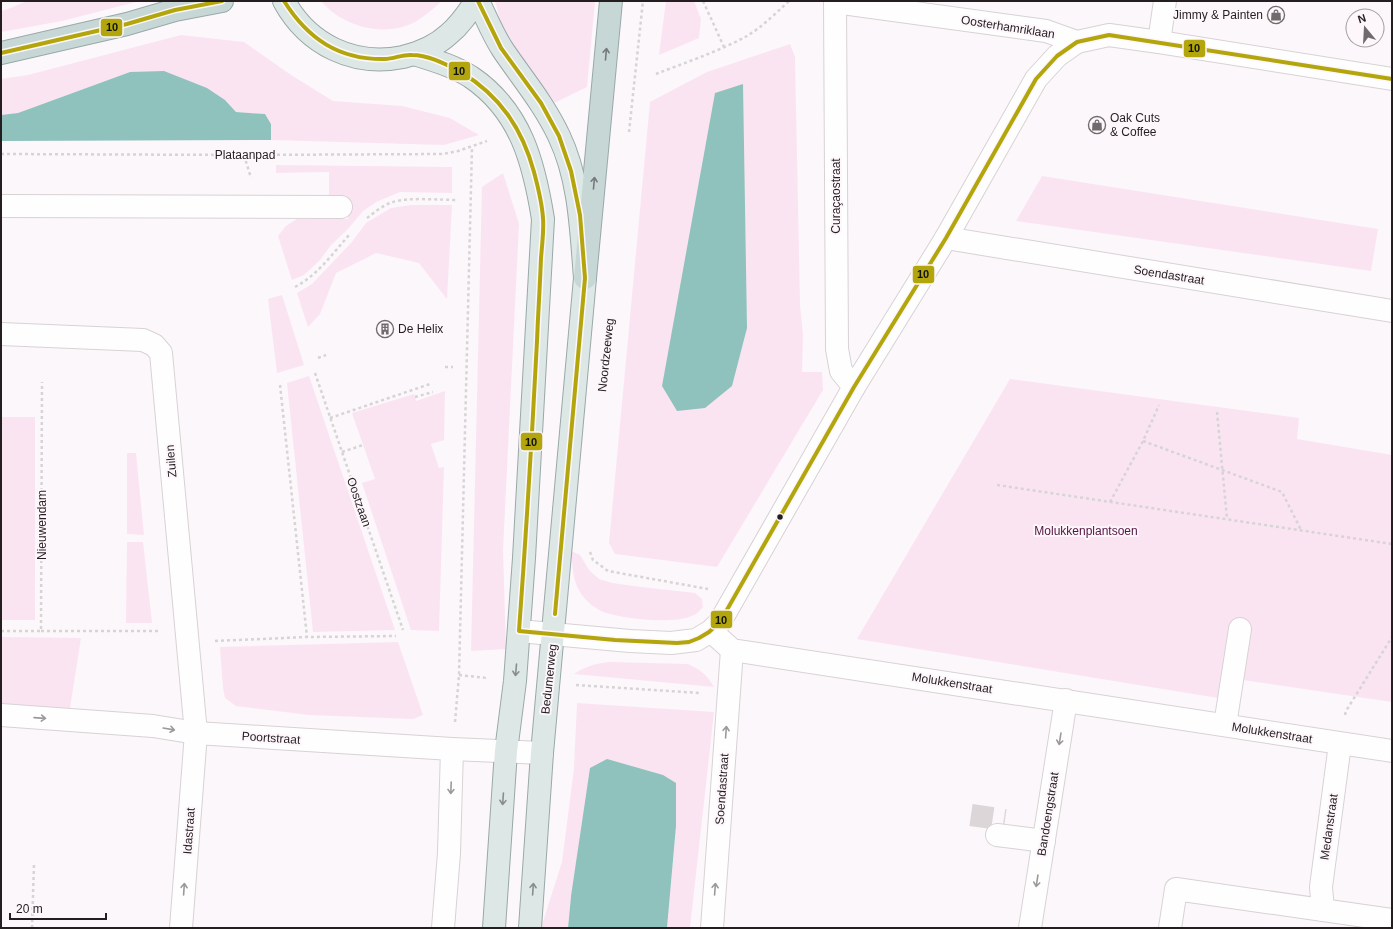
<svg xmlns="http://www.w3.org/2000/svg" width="1393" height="929" font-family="Arial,sans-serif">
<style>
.green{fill:#fbe4f2}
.water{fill:#8fc2bc}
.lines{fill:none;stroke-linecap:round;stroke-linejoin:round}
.minor-tunnel{stroke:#dcd6d9;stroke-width:22;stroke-dasharray:22 11;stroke-linecap:butt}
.minor-casing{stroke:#d8d2d5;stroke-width:24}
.major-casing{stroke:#99a8a8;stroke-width:24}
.highway-casing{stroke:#99a8a8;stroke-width:24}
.path{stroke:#d6d4d5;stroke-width:2.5;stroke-dasharray:3 3;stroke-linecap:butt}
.minor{stroke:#fffefe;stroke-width:22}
.major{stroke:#dde7e6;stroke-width:22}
.highway{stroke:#c7d7d6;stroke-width:22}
.bus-1-casing{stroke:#fdf6fa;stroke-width:7}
.bus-1{stroke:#b2a60c;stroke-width:4}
.oneway{stroke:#767a7c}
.oneway2{stroke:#8a8d8d}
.oneway3{stroke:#9c999b}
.bus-dot{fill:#241e21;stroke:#fdf6fa;stroke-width:1.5}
.labels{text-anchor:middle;stroke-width:4;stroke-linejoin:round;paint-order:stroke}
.poi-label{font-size:12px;fill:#241e21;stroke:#fdf6fa;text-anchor:start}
.street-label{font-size:12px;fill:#241e21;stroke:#fdf6fa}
.park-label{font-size:12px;fill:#541542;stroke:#fdf6fa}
.line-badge{stroke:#fdf6fa;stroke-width:1.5}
.pale-badge-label{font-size:11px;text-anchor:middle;font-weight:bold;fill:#111}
</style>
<rect width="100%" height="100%" fill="#fcf7fa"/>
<!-- green -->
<g class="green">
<path d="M27,1H140L62,21L1,32V11L8,9Z"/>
<path d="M321,1H442C433,9 425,16 415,22C384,38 343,27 321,1Z"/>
<path d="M495,1H595L587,87L552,104L504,35Z"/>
<path d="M666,1H694L701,19L699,38L659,55Z"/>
<path d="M181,35L244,42L291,75L333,101L402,106L450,118L479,135L444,145L271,140V124L265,114L236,112L225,100L130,72L18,113L1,115V79L28,75Z"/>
<path d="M790,44L795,57L800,305L803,335L802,372H822L823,390L717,567L615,554L609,543L650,102L707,72Z"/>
<path d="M276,165L452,167V193L400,192L376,202L363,211L347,230L331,245L320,260L304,275L292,280L278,236L286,226L297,219H348L349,199H329V172L276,173Z"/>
<path d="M503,173L519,224L503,550L506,649L471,651L482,187Z"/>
<path d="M1042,176L1378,229L1371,271L1016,221Z"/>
<path d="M411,205H452L447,299L419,263L376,253L336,273L320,314L308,327L297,293L312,284L352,242L366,223L391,208Z"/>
<path d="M282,295L304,365L277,373L268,299Z"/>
<path d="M309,376L395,630L313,632L287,383Z"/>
<path d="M1010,379L1299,418L1297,439L1392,455V702L1222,677L1218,698L857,639Z"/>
<path d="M445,391L444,440L431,444L439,468L444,467L439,631L411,630L362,483L375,479L352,413L414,394L416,401Z"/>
<rect x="1" y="417" width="34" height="203"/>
<path d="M127,453H136L144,535L127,534Z"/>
<path d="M127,542H143L152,623H126Z"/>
<path d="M571,551L580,555L589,570L599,579L612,583L633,586L695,593L702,599L703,607C700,610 697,614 694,615C673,625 628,619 606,613C597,610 588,603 582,595C573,584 572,565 571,551Z"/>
<path d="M1,637L81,638L70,708L1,705Z"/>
<path d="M398,642L423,715L413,719L309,715L236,706L225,698L223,688L220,647Z"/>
<path d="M609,662L688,664C701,670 706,674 714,687L574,674C586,666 595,664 609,662Z"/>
<path d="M577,703L714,712L690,928H667L676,826V783L571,896L568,928H541L562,862L574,768Z"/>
</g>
<!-- water -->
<g class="water">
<path d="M164,71L207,88L225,100L236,112L265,114L271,124V140L1,141V115L18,113L130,72Z"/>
<path d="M743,84L747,328L732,386L705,408L677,411L662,386L715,93Z"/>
<path d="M607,759L663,775L676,783V826L667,928H568L571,896L590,768Z"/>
</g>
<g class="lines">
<!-- minor-tunnel -->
<path class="minor-tunnel" d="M971,815L1005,820"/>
<!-- minor casing -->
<g class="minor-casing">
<g id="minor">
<path d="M835,1L837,349L841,371L854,387"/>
<path d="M835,2L1046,31L1077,42L1109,35L1159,42L1392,79"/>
<path d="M1159,42L1165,1"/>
<path d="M1,206L341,207"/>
<path d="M946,238L1392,311"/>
<path d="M1,334L143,340L154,345L161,353L196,733L181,928"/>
<path d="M519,631L630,641L671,643L696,640L711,631L720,622L854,387L946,238L1036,79L1057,56L1077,42"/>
<path d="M711,631L732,650L1392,751"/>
<path d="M1,715L153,726L196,733L452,749L542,753"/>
<path d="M1225,725L1240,629"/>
<path d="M997,835L1044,841"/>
<path d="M1323,910L1321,887L1340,744"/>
<path d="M443,928L449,853L452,749"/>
<path d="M712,928L732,650"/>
<path d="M1030,928L1066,700"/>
<path d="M1170,928L1176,889L1392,920"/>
</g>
</g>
<!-- major casing -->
<g class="major-casing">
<g id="major">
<path d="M284,1C308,45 354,67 403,57C419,53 436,46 449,34C460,25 468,13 476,1"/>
<path d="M478,1C486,17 493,35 503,50C522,78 544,104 559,136C580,180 581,230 585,278L542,753L530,928"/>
<path d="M414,54C433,60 454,66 471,77C521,111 534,163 543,219L524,558L515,681L506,751L494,928"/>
</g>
</g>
<!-- highway casing -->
<g class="highway-casing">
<g id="highway">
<path d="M1,53L127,24L175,10L222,1"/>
<path d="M585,278L611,1"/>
</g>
</g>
<!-- path -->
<g class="path">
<path d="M703,1L724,47"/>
<path d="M656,74C684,63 720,51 747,36C762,27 776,13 789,1"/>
<path d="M629,132L643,1"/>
<path d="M1,154L244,155L443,154L458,151L487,141"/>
<path d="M244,155L251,178"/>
<path d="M367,218C375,212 383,205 393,202C407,197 441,200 458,200"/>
<path d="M295,287C319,274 332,254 350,234"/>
<path d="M318,358L326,355"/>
<path d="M445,367H453"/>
<path d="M315,373L403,630"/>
<path d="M280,385L307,637"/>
<path d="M415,397L433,392"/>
<path d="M1217,412L1227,519"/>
<path d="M330,418L430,384"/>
<path d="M1143,441L1282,492L1301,530"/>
<path d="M342,452L363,445"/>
<path d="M997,485L1392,544"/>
<path d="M1110,502L1143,441L1159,405"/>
<path d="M590,552L593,560L608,571L708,589"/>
<path d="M1,631H41L42,382"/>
<path d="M41,631H159"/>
<path d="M215,641L307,637L396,636"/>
<path d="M459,675L487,678"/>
<path d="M576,685L700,693"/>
<path d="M1345,715L1346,711L1392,637"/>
<path d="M455,722L459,675L472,147"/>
<path d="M32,928L34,864"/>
</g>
<!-- minor -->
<use href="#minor" class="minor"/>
<!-- major -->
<use href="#major" class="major"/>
<!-- highway -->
<use href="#highway" class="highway"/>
<!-- bus-1 casing -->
<g class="bus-1-casing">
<g id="bus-1">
<path d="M284,1C308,39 339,60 385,59C394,59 403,54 412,55C429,55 447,65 461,72C500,96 522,128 534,172C538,187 542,203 543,218C544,231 542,245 541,258C540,286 538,314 537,341C532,438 526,535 519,631L615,640L677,643L689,642L699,638L709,632L720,622L854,387L946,238L1036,79L1057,56L1077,42L1109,35L1392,79"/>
<path d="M478,1L501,48L541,103L559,136L571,171L580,215L585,278L555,614"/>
<path d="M1,53L127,24L175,10L222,1"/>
</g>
</g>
<!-- bus-1 -->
<use href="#bus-1" class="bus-1"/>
</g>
<!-- one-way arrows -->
<defs><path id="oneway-shaft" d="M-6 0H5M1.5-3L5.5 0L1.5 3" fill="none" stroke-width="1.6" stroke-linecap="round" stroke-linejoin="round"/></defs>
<g class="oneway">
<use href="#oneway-shaft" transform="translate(606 54) rotate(-85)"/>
<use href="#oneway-shaft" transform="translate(594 183) rotate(-85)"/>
</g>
<g class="oneway2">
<use href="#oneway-shaft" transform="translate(516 670) rotate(95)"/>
<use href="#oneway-shaft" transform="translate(503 799) rotate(94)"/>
<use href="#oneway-shaft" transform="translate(533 889) rotate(-86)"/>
</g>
<g class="oneway3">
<use href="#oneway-shaft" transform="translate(40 718) rotate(4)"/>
<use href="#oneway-shaft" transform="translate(169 729) rotate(10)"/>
<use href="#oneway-shaft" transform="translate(726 732) rotate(-86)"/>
<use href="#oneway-shaft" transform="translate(1060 739) rotate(99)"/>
<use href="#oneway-shaft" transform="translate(451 788) rotate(92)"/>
<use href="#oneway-shaft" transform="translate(1037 881) rotate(99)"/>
<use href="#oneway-shaft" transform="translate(184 889) rotate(-86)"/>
<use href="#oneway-shaft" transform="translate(715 889) rotate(-86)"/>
</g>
<!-- icons -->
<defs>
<g id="shop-ring" transform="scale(0.9)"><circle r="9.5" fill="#fdf6fa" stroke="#706a6d" stroke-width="1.5"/><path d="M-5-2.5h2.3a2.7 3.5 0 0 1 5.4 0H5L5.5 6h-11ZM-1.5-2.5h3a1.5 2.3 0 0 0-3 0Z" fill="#706a6d"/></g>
<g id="building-ring" transform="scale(0.9)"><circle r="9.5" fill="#fdf6fa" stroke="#706a6d" stroke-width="1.5"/><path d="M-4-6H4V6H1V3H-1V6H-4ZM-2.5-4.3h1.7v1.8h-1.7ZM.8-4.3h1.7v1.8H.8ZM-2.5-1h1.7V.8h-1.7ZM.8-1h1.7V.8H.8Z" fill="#706a6d"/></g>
</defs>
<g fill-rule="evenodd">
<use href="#shop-ring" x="1276" y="15"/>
<use href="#shop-ring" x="1097" y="125"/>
<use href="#building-ring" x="385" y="329"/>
</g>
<!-- markers -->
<circle class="bus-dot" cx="780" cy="517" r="3.5"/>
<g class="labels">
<!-- poi labels -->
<g class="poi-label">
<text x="1263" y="19" text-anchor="end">Jimmy &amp; Painten</text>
<text x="1110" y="122">Oak Cuts<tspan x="1110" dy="14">&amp; Coffee</tspan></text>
<text x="398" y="333">De Helix</text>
</g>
<!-- street labels -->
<g class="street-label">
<text transform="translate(1008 27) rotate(9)" y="4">Oosterhamriklaan</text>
<text x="245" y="159">Plataanpad</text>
<text transform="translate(836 196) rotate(-90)" y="4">Curaçaostraat</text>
<text transform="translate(1169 275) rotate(9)" y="4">Soendastraat</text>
<text transform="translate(606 355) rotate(-84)" y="4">Noordzeeweg</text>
<text transform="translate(171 461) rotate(-95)" y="4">Zuilen</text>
<text transform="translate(359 502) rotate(71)" y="4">Oostzaan</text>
<text transform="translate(42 525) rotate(-90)" y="4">Nieuwendam</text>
<text transform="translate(549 679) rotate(-84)" y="4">Bedumerweg</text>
<text transform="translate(952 683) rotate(9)" y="4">Molukkenstraat</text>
<text transform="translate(1272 733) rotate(9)" y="4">Molukkenstraat</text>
<text transform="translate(271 738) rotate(4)" y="4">Poortstraat</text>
<text transform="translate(722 789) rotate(-86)" y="4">Soendastraat</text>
<text transform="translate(1048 814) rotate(-81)" y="4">Bandoengstraat</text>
<text transform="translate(1329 827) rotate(-82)" y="4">Medanstraat</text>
<text transform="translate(189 831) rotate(-86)" y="4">Idastraat</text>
</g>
<!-- park labels -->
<g class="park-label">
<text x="1086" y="535">Molukkenplantsoen</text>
</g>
</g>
<g class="line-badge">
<rect x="100" y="18" width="23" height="19" rx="4" fill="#b2a60c"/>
<rect x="1183" y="39" width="23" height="19" rx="4" fill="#b2a60c"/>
<rect x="448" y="61" width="23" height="20" rx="4" fill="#b2a60c"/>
<rect x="912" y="265" width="23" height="19" rx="4" fill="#b2a60c"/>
<rect x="520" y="432" width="23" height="19" rx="4" fill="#b2a60c"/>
<rect x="710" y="610" width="23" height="19" rx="4" fill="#b2a60c"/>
</g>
<g class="pale-badge-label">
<text x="112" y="31">10</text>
<text x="1194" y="52">10</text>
<text x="459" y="75">10</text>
<text x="923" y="278">10</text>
<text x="531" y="446">10</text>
<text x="721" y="624">10</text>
</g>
<!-- border -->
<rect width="1393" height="929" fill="none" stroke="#241e21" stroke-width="4"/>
<!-- north arrow -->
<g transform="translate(1365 28) rotate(342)"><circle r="19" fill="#fdf6fa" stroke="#a6a0a3"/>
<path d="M0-3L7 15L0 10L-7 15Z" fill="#706a6d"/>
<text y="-6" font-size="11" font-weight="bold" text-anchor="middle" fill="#241e21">N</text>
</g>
<!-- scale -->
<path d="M10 913v6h96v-6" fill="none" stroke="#241e21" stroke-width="2"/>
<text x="16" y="913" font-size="12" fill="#241e21" stroke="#fdf6fa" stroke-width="3" paint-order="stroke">20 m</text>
</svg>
